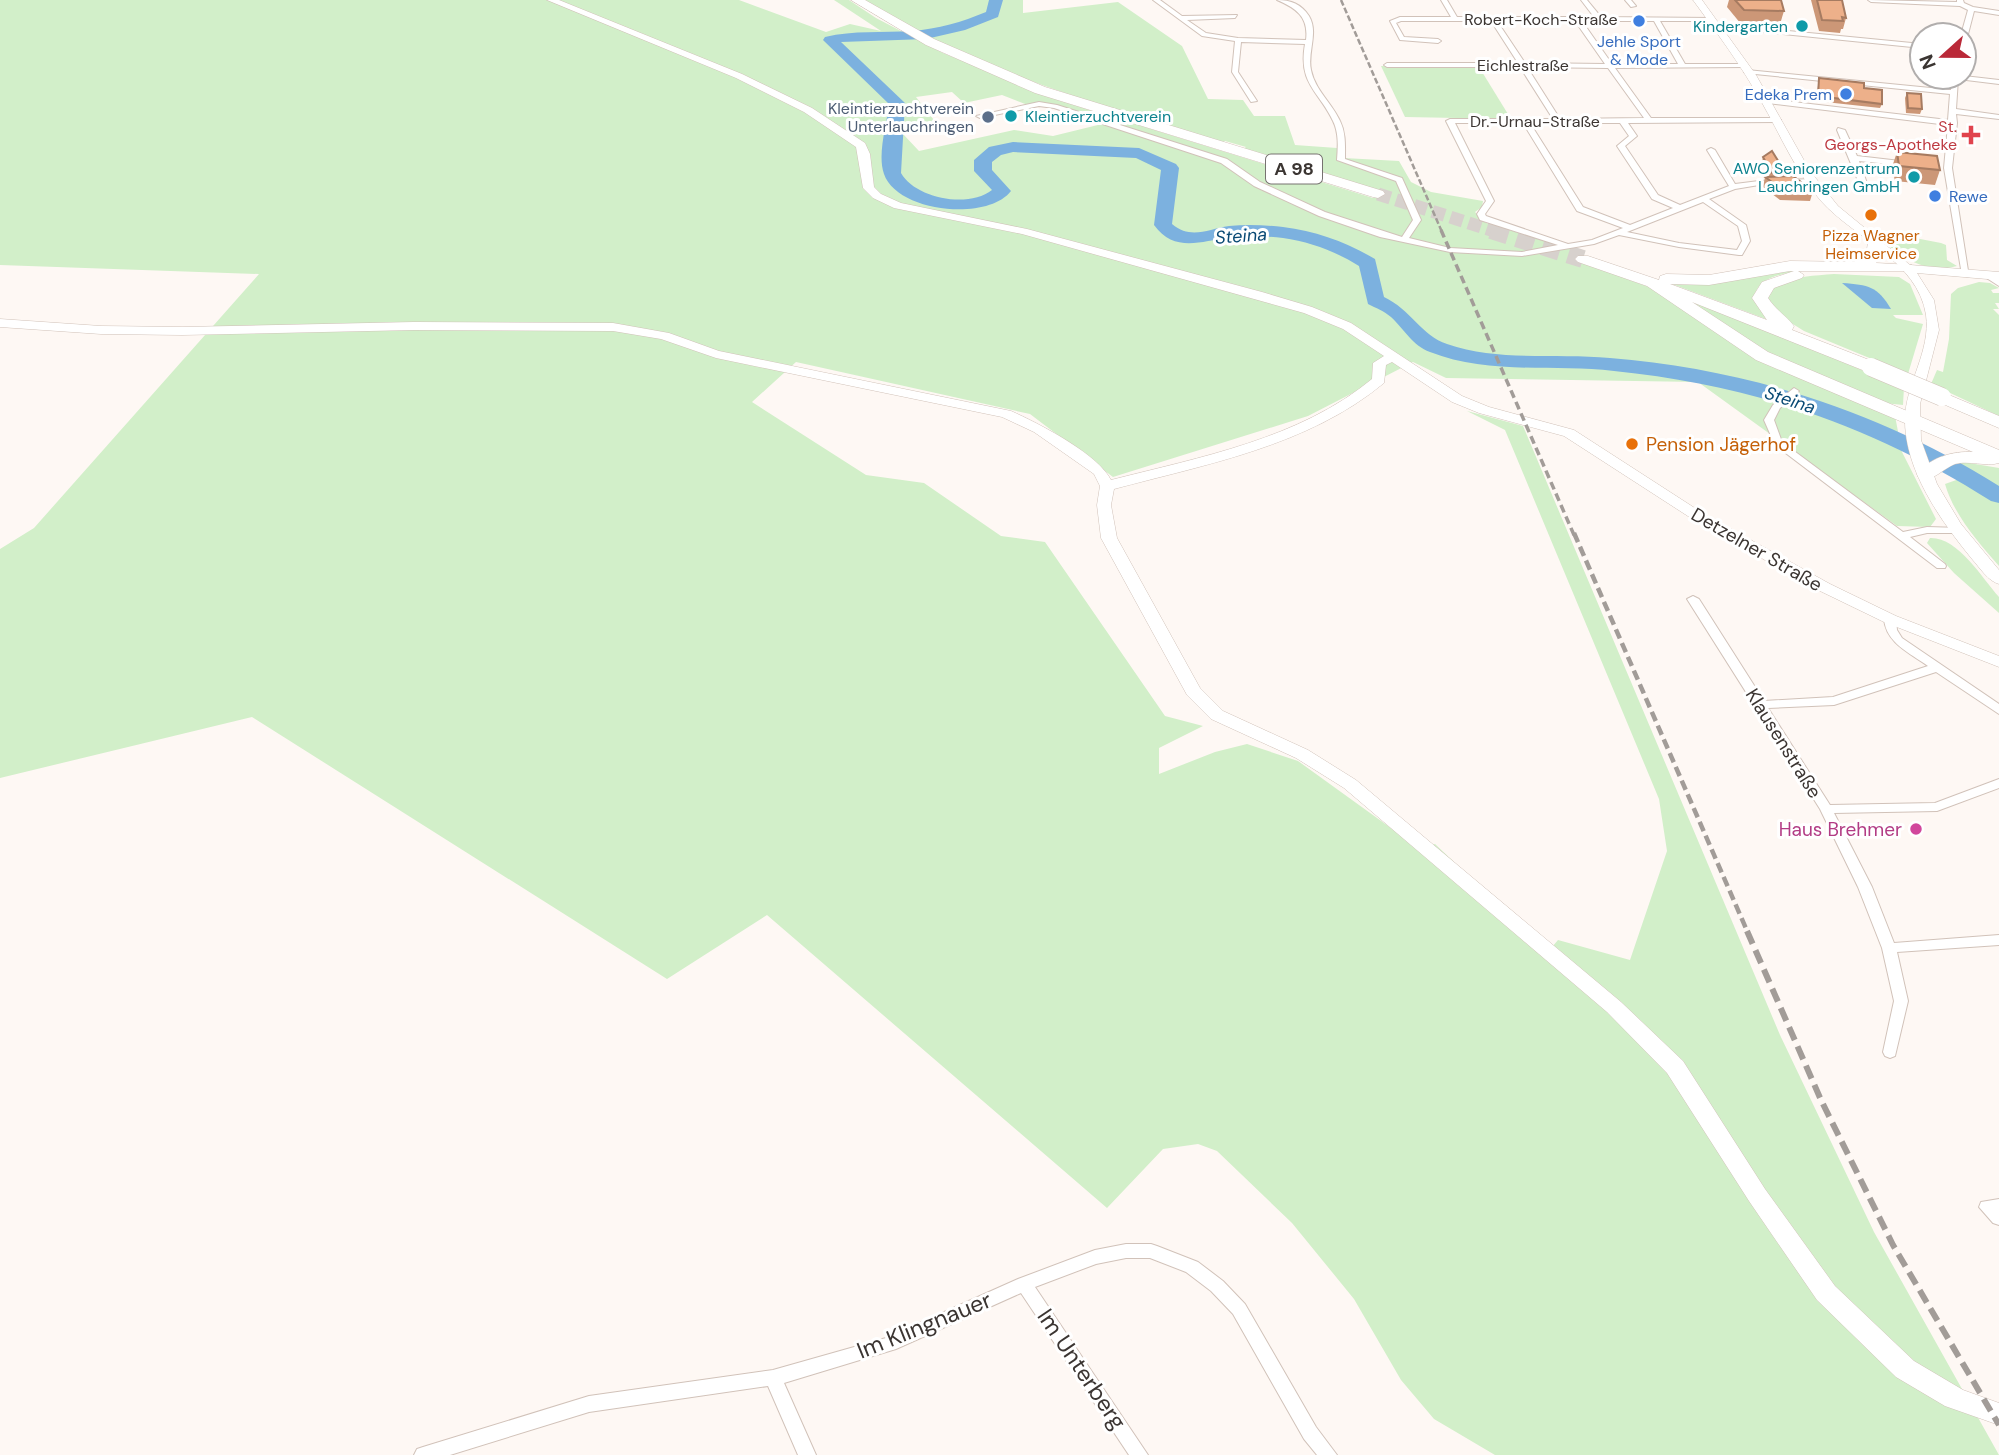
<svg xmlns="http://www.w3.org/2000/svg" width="1999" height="1455" font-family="'DM Sans',sans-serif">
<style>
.green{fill:#d2efc9;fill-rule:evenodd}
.water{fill:#7cb1df}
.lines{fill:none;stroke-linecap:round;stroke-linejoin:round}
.river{fill:#7cb1df;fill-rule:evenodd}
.highway-tunnel-far1{stroke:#d7d1cd;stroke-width:13;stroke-dasharray:13 6;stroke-linecap:butt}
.highway-tunnel{stroke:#d7d1cd;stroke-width:18;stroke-dasharray:18 9;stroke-linecap:butt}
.street-casing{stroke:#d1c2b9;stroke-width:2}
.secondary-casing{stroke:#d1c2b9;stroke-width:1}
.highway-casing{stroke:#d1c2b9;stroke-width:1}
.street{fill:#fff;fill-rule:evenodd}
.secondary{fill:#fff;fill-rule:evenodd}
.highway{fill:#fff;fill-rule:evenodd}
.rail-far3{stroke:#a29c98;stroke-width:2.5;stroke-dasharray:6 2.5;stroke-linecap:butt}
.rail-far2{stroke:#a29c98;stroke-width:3.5;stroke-dasharray:8 4.5;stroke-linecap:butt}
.rail-far1{stroke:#a29c98;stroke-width:4.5;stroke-dasharray:10 5;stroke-linecap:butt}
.rail{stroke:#a29c98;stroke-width:6;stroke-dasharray:14 7;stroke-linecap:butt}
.highway-bridge-casing{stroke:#d1c2b9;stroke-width:19;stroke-linecap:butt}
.highway-bridge{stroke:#fff;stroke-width:18}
.wall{fill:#cc9777}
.building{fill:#edb08a;stroke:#a67b61;stroke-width:2}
.shop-dot{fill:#3f7fe0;stroke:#fff;stroke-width:2.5}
.culture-dot{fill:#0f9aa8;stroke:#fff;stroke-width:2.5}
.service-dot{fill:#5c6f8a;stroke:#fff;stroke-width:2.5}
.health-dot{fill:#e0444e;stroke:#fff;stroke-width:2.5}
.food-dot{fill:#e8710a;stroke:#fff;stroke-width:2.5}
.hotel-dot{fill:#d1479c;stroke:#fff;stroke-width:2.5}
.labels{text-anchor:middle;stroke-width:6;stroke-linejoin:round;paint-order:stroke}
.far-street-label{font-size:16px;fill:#3b3532;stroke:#fff}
.far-culture-label{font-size:16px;fill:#0d838f;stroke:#fff;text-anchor:end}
.far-shop-label{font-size:16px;fill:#366cbe;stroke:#fff}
.far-service-label{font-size:16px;fill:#4e5e75;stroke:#fff;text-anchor:end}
.far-health-label{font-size:16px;fill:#be3a42;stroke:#fff;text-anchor:end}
.far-food-label{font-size:16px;fill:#c56008;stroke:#fff}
.shield{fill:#fff;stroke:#767270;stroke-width:2}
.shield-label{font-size:18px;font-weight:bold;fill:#3b3532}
.far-water-label{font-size:18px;font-style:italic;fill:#094974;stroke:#fff}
.food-label{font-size:19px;fill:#c56008;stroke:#fff;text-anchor:start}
.street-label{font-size:19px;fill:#3b3532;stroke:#fff}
.hotel-label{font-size:19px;fill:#b23c85;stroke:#fff;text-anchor:end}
.near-street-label{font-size:23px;fill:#3b3532;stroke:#fff}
</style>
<rect width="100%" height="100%" fill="#fef8f4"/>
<!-- green -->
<g class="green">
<path d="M0,0H739L826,32L850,24L881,31L834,0H849L876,18L943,53L1061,101L1373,198L1382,192L1241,150L1246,147L1225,141L1222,143C1100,105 974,71 865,0H1023V13L1118,2L1182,46L1208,99L1243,100L1254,116H1285L1295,145L1337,148L1344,158L1399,161L1411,182L1431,192L1483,201L1482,207L1475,212L1486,223L1585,253L1569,258L1649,287L1699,318L1895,416L1902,452L1936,519L1930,527L1897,526L1698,382L1446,378L1413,362L1308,416L1113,477L1030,414L796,362L752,402L866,475L924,483L1001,536L1045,542L1165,716L1203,726L1159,748V774L1215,752L1247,744L1298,761L1420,849L1435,844L1488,894L1552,947L1558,940L1630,960L1667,851L1659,799L1505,430L1467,411L1523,426L1780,1035L1874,1232L1999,1455H1495L1434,1419L1401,1380L1354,1299L1292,1223L1217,1151L1198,1144L1163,1149L1107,1208L767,915L667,979L252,717L0,778V549L34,528L259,274L0,265ZM952,92L964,103L1002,95L1033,107H1052L1102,124L1053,136L1014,130L919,151L903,134L937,124L916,97Z"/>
<path d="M1381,66L1479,67L1511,119L1405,117Z"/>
<path d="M1868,229L1941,243L1946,245L1947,260L1957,266C1920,276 1895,251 1868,229Z"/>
<path d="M1835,267L1895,271C1868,272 1761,259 1755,295C1753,306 1764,311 1766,319L1664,281L1714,283L1790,268Z"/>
<path d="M1834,274L1899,277L1910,284L1923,315H1893L1896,318L1923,324L1908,374L1804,331L1777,314L1768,302L1769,292C1786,276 1811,276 1834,274Z"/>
<path d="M1979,282L1990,283L1999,288L1991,290L1993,293H1999V303H1995L1999,309H1993L1999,315V416L1931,384L1937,370L1943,372L1949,339L1951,294L1958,288Z"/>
<path d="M1688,299L1904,387L1903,405L1884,403L1776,357L1684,300Z"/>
<path d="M1963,462L1999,468V566C1978,542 1954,515 1945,484L1962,478L1947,468Z"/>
<path d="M1930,538C1958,537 1982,578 1999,597V613L1954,573L1927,543Z"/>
</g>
<!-- water -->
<path class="water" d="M1842,283C1869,285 1877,286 1891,309L1872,308Z"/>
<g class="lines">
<!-- river -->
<path class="river" d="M989,0H1003L998,17L965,30L926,39L841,42L905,103L901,173C915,198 968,209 992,190L974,171V160L989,147L1013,142L1139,148L1176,164L1179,168L1172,224C1191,240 1208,229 1229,226C1247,224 1265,225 1283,227C1316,231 1346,242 1375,259L1384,297C1410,309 1422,336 1447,344C1499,362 1556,353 1610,358C1748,369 1882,412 1999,486V503L1991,501C1873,426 1753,385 1614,371C1553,364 1488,375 1430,352C1413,346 1404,329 1391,317C1384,311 1376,308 1368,304L1359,266C1335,251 1310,242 1283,238C1265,236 1246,235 1228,238C1201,241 1174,253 1154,225L1161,170L1136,158L1013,152L1001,155L992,162V170L1011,191C987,222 897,212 884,174C877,154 887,124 889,104L823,40L825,37C854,30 882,33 912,31C938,29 962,22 986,12Z"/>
<!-- highway-tunnel-far1 -->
<path class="highway-tunnel-far1" d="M1378,194L1497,232"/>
<!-- highway-tunnel -->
<path class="highway-tunnel" d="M1491,230L1583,259"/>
<!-- street casing -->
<g class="street-casing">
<g id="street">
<path d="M1153,0H1160L1182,16L1237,15L1235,18L1187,20L1206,33L1238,38L1306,40C1309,17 1296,8 1277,0C1291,0 1301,4 1309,16C1319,33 1307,52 1311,70C1315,90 1332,103 1340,121C1346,133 1345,146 1345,159L1402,178L1421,220L1409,238L1450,248L1522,252L1558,245L1480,220L1477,214L1486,201L1446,121L1450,119H1553L1520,67H1387L1384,65L1387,63H1518L1491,21H1401L1396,23L1404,37L1438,39L1441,41L1438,43L1400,40L1390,21L1400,17H1451L1441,0H1447L1457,17H1594L1581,0H1587L1601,17L1712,18L1710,21H1660L1685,64H1743L1746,66L1745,67L1615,68L1651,118H1777L1781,120L1777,122L1628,123L1637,136L1625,146L1658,195L1680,205L1729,186L1707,150L1711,148L1715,150L1735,184L1759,181L1813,179L1817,181L1813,183L1759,185L1735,189L1709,199L1746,225L1750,241L1742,255H1739L1679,247L1619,235L1594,244L1522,256L1450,252L1380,237L1319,216L1254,186L1221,163L1054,108L1039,106L980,118L976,116L1039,102L1057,105L1227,159L1260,182L1325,212L1402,237L1413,220L1396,181L1337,160C1338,147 1339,133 1333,121C1318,90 1298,84 1305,44L1241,42L1238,72L1257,101L1251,102L1232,72L1235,41L1202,36ZM1497,21H1575L1605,64L1525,63ZM1582,21H1654L1678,64H1612ZM1527,67L1608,68L1644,118L1560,119ZM1455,123H1523L1577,211L1623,228L1592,240L1568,244L1486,216L1485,214L1494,201ZM1530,123H1620L1629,136L1617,146L1652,199L1673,208L1630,225L1583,207ZM1703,202L1738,226L1742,241L1737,250L1679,243L1627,232Z"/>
<path d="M1625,0H1631L1636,6L1631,7Z"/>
<path d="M1868,0L1957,2V0H1963L1964,3L1973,7L1999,11V15L1974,11L1967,38L1964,40V35H1961L1968,10L1960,6L1871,2Z"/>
<path d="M1715,24L1922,44V48L1713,27V25Z"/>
<path d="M1747,70L1951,90L1952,77L1964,76L1999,80V84L1958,79L1956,109L1999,115V119L1956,114L1957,123L1952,168L1969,277L1962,275L1944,168L1948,125L1767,103L1763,101L1767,99L1948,120L1950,94L1745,73L1744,72Z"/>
<path d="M1838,128L1845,130L1857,156L1909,162L1913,164L1909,166L1859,161L1868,186L1861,188L1837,130Z"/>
<path d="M1985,273H1991L1999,279V286L1985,277Z"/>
<path d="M1794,388L1799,391L1780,408L1774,420L1782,442L1903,532L1927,527L1961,528L1962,530L1961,532L1957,533H1927L1910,537L1945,564L1946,566L1945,568H1937L1775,445L1764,420L1773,405Z"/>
<path d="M1693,596L1699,599L1764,701L1833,697L1928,666C1910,653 1886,643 1884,619L1890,616L1896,619L1897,630L1902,638L1999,704V714L1936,672L1834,705L1768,708L1830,805L1935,803L1999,779V788L1937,811L1834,813L1872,887L1894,943L1999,935V945L1897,952L1908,1001L1895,1056L1890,1058L1885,1056L1883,1052L1894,1001L1882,948L1858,887L1820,809L1687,599Z"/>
<path d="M1999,1199V1225L1993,1223L1979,1207L1981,1202Z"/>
<path d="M1126,1244H1151L1157,1246L1198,1262L1223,1281L1245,1304L1316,1427L1337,1455H1317L1304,1439L1233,1314L1211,1291L1186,1272L1150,1258H1126L1096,1264L1035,1287L1148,1455H1129L1021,1293L896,1349L784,1383L816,1455H798L768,1386L589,1412L450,1455H414L417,1449L423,1447L589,1396L773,1370L886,1338L1018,1279L1095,1250Z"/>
</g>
</g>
<!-- secondary casing -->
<g class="secondary-casing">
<g id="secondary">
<path d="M547,0H559L742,74L812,108L865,143L870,154L874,187L881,194L901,203L1027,229L1262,292L1312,307L1351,323L1462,396L1489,407L1574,430L1704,514L1830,584L1896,616L1999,656V667L1884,622L1818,590L1694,520L1564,436L1479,413L1452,402L1392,362L1386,365L1384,383C1308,446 1207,464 1114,489L1111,505L1117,538L1200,688L1223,711L1308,750L1356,780L1621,1002L1683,1061L1765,1189L1835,1286L1914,1361L1963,1390L1999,1403V1425L1945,1406L1896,1377L1817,1300L1749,1201L1667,1073L1607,1012L1344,788L1296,758L1211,719L1187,695L1101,538L1097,505L1100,486L1094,474L1034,432L1002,417L716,358L661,339L613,331L414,330L182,335L101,334L0,327V319L101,326L182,327L414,322L613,323L669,333L719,351L1011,411C1038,423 1098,454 1111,480C1201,457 1299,439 1372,379L1373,363L1384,356L1343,329L1304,313L1022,234L894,208L873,198L863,188L856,147L804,112L736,78Z"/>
<path d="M1693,0H1702L1756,75L1810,171L1838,206L1910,265L1999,272V280L1917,273L1934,300L1939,330L1920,404L1921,440L1937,484L1961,524L1999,570V584C1988,581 1980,568 1972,559C1941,521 1904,470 1905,418C1906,383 1931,351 1926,315C1918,261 1854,238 1821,201C1795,171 1780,134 1761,101C1741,65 1717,33 1693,0Z"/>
</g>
</g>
<!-- highway casing -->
<g class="highway-casing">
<g id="highway">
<path d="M851,0H865L934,39L1045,87L1383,191L1385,194L1378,198L1373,197L1035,93L926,45Z"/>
<path d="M1876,237L1884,242L1881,258L1876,263L1912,265L1914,268L1912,271H1798L1804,275L1802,278L1774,288L1768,298C1776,310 1786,316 1794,326L1792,330L1877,363L1880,367L1877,371H1865L1692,302L1768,352L1999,450V463C1986,467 1969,460 1955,464C1942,469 1934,482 1919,478L1917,474C1930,457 1953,451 1973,452L1756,360L1647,286L1578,262L1575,259L1578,256H1588L1659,280L1660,276L1666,274L1709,275L1790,261L1855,262L1866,256L1868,242ZM1790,271H1794L1762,282L1752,298L1767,320L1670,284L1709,285Z"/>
<path d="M1942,392L1999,416V428L1936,401L1933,397L1936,393Z"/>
</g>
</g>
<!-- street -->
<use href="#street" class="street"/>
<!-- secondary -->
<use href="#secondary" class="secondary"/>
<!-- highway -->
<use href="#highway" class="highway"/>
<!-- rail-far3 -->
<path class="rail-far3" d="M1341,0L1442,232"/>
<!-- rail-far2 -->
<path class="rail-far2" d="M1441,230L1574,535"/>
<!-- rail-far1 -->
<path class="rail-far1" d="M1574,533L1748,933"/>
<!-- rail -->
<path class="rail" d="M1747,931L1821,1100L1893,1245L1999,1425"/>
<!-- highway-bridge casing -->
<g class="highway-bridge-casing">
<path id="highway-bridge" d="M1871,367L1942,397"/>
</g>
<!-- highway-bridge -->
<use href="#highway-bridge" class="highway-bridge"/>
</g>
<!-- wall -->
<g class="wall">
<path d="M1729,0H1781L1784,11L1780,24H1741L1727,7Z"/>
<path d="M1811,0H1842L1846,18L1843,29H1841L1840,33L1819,31Z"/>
<path d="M1819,78L1864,88L1882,104L1880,108L1816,101Z"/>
<path d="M1907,93L1922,109L1920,114L1906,113L1905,98Z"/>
<path d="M1897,152L1940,170L1935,185L1895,181L1892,167Z"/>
<path d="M1763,157L1785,172L1784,176L1813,191L1810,201L1780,200L1763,187L1765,177H1770L1762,162Z"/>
</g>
<!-- building -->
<g class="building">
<path d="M1735,0H1781L1784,11L1744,10Z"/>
<path d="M1817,0H1842L1846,18L1842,17L1843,21L1822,20Z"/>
<path d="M1819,78L1864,83V88L1882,90V104L1818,96Z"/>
<path d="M1907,93L1921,94L1922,109L1908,108Z"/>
<path d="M1772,151L1785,172L1772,173L1763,157Z"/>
<path d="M1897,152L1937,156L1940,170L1899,166Z"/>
<path d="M1793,176L1813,191L1783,190L1765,177Z"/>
</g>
<!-- markers -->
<g class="shop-dot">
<circle cx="1639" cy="21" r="7"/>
<circle cx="1846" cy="94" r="7"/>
<circle cx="1935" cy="196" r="7"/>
</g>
<g class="culture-dot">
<circle cx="1802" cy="26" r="7"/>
<circle cx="1011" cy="116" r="7"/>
<circle cx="1914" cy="177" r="7"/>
</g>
<circle class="service-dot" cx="988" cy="117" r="7"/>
<path class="health-dot" d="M1967.5 124.5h7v7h7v7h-7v7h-7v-7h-7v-7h7z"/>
<g class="food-dot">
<circle cx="1871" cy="215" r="7"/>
<circle cx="1632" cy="444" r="7"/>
</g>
<circle class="hotel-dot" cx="1916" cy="829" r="7"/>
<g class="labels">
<!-- far-street labels -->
<g class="far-street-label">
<text x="1541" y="25">Robert-Koch-Straße</text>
<text x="1523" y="71">Eichlestraße</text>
<text x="1535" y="127">Dr.-Urnau-Straße</text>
</g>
<!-- far-culture labels -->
<g class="far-culture-label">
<text x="1788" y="32">Kindergarten</text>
<text x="1025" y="122" text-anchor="start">Kleintierzuchtverein</text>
<text x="1900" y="174">AWO Seniorenzentrum<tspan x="1900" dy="18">Lauchringen GmbH</tspan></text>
</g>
<!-- far-shop labels -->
<g class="far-shop-label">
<text x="1639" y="47">Jehle Sport<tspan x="1639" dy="18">&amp; Mode</tspan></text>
<text x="1832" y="100" text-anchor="end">Edeka Prem</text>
<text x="1949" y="202" text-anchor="start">Rewe</text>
</g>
<!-- far-service labels -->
<g class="far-service-label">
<text x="974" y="114">Kleintierzuchtverein<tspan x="974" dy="18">Unterlauchringen</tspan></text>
</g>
<!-- far-health labels -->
<g class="far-health-label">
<text x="1957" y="132">St.<tspan x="1957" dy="18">Georgs-Apotheke</tspan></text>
</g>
<!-- far-food labels -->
<g class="far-food-label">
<text x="1871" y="241">Pizza Wagner<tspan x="1871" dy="18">Heimservice</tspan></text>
</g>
<!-- shield labels -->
<rect class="shield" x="1266" y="154.5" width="56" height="29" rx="5"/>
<g class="shield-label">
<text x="1294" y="175">A 98</text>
</g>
<!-- far-water labels -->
<g class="far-water-label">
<text transform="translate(1241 236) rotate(-4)" y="6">Steina</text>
<text transform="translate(1790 400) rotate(18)" y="6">Steina</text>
</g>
<!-- food labels -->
<g class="food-label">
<text x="1646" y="451">Pension Jägerhof</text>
</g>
<!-- street labels -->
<g class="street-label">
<text transform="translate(1757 549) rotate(30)" y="7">Detzelner Straße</text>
<text transform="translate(1784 743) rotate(58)" y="7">Klausenstraße</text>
</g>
<!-- hotel labels -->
<g class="hotel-label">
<text x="1902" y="836">Haus Brehmer</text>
</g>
<!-- near-street labels -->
<g class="near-street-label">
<text transform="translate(924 1325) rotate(-22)" y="8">Im Klingnauer</text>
<text transform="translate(1082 1369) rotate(56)" y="8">Im Unterberg</text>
</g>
</g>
<!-- north arrow -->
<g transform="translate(1943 56) rotate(249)"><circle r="33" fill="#ffffff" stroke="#b1aead" stroke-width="2"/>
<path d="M0-5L12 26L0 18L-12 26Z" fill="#ba2938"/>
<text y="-10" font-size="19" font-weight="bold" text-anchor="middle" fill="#3b3532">N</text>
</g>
</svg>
